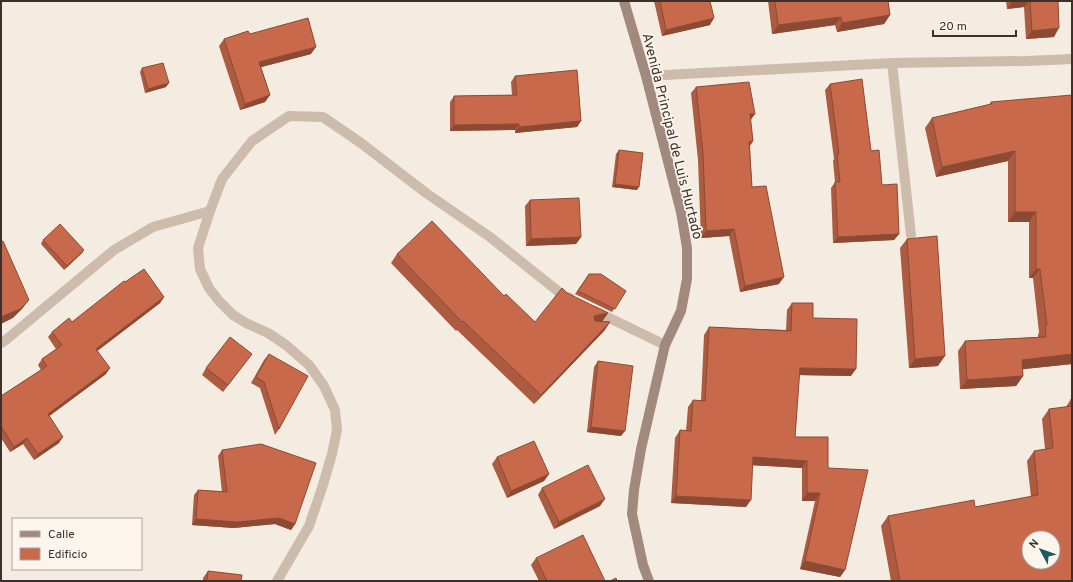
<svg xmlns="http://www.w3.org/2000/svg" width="1073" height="582" font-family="Overpass,sans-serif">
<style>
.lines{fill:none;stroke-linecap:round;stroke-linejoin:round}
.street{stroke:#cdbbac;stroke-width:10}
.secondary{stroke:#a18a7d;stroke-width:10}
.wall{fill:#ac5a40}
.shaded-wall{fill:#8c4a34}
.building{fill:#c8694b;stroke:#8c4a34;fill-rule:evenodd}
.labels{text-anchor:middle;stroke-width:3.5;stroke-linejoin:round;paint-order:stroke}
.street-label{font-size:14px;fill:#3b302b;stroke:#fbf5ee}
</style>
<rect width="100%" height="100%" fill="#f4ebe1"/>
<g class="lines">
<!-- street -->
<g class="street">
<path d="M892,63L911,235"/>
<path d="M646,76L892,63L1026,61L1072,59"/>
<path d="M595,311L665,345"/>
<path d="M1,343L7,339L114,250L153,227L210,211"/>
<path d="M277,581L309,526L322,488L332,454L337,430L335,410L324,386L309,365L286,345L268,333L246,323L233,315L219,301L209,288L200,269L198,248L210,211L222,179L252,141L289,116L323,117L361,143L426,193L490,237L564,296L570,298"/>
</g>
<!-- secondary -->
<path class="secondary" d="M624,1L646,76L681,212L687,248V279L681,311L665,345L641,449L634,490L632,514L643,565L649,581"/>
</g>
<!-- wall -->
<g class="wall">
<path d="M654,1H710V25L662,36Z"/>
<path d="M768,1H888L890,15L884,24L837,32L835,25L772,34Z"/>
<path d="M1006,1H1058L1054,37L1026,39L1024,7L1007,9Z"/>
<path d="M250,34L311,54L261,67L270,95L265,102L240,110L219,46L224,39Z"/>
<path d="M142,68L166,87L145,93L140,72Z"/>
<path d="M515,76L581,121L577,127L515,133V130L450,131V102L454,96L512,95L511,82Z"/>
<path d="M830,84L871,151L882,185L899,234L894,240L833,243L831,188L835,182L833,161L834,159L825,90Z"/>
<path d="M696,87L750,121L753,141L750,146L752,187L779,284L740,292L729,236L701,238L698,160L691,93Z"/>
<path d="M991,102L1072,165V364L1023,369V376L1016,386L960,389L958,351L965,341L1038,337V335L1039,332L1033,278H1029V222H1008V161L936,177L925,128L932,118L989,105Z"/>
<path d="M619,150L637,190L612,187L616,154Z"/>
<path d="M530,200L581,237L576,244L526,246L525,206Z"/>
<path d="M907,239L938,366L909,368L900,248Z"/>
<path d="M43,240L84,250L82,253L64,270L41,244Z"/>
<path d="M397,254L504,296L535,322L608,313L602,321L610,322L604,331L534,404L457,330L456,331L391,263Z"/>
<path d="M589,274L626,291L612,312L575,294Z"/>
<path d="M125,282L164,297L160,303L97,351L106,374L49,416L59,443L34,460L23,444L10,452L1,438V396L41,370L38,365L42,359L56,349L48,337L52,332L72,322Z"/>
<path d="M792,303L813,318L851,376L799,375L795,437L828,468L845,570L840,577L800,569L815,501H802V468L752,465L746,507L671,503L675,438L680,430L686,431L688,407L693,400L701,401L704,335L709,327L786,330L787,310Z"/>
<path d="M252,354L223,392L202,375L206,368Z"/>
<path d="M269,354L279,429L275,435L260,388L251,383L264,360Z"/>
<path d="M598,361L621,436L587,432L594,367Z"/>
<path d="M1071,399H1072V581H891L881,526L888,516L975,507L1031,497L1027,461L1034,451L1045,449L1042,419L1049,409L1066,407Z"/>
<path d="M222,450L295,524L291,530L275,524L234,528L192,525L194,495L198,490L222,492L218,456Z"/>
<path d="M497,457L549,474L544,481L507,498L492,464Z"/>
<path d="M542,488L600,506L554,529L538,495Z"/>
<path d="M536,558L605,581H539L531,565Z"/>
<path d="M208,571L241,581H203V578Z"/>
</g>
<!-- shaded-wall -->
<g class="shaded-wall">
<path d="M1013,1H1029L1024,7L1007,9Z"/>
<path d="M890,15L884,24L837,32L842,23Z"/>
<path d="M841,17L835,25L772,34L778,25Z"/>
<path d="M714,18L710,25L662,36L666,30Z"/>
<path d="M1059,28L1054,37L1026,39L1032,31Z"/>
<path d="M316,47L311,54L254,69L259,62Z"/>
<path d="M169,83L166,87L145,93L148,89Z"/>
<path d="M270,95L265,102L240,110L245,104Z"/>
<path d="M750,114H755L750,121Z"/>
<path d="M581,121L577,127L515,133L519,127Z"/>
<path d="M519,124L515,130L450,131L454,125Z"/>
<path d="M753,141L748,148L749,142Z"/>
<path d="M1015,151L1008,161L936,177L942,167Z"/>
<path d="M615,184L639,187L637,190L612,187Z"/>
<path d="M1015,212H1036L1029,222H1008Z"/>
<path d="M734,229L729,236L701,238L706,231Z"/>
<path d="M899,234L894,240L833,243L838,237Z"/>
<path d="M581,237L576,244L526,246L531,239Z"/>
<path d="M84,250L82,253L64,270L67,266Z"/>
<path d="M1036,269H1040L1033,278H1029Z"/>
<path d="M784,277L779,284L740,292L745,286Z"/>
<path d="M164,297L160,303L92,355L96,349Z"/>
<path d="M29,300L22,309L13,318L1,324V317Z"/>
<path d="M608,313L602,322L588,325L594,316Z"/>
<path d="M610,322L604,331L534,404L541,395Z"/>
<path d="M1072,354V364L1015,370L1022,360Z"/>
<path d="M945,356L938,366L909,368L915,359Z"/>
<path d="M110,368L106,374L44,420L48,414Z"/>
<path d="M800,368L856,369L851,376L795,375Z"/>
<path d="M1023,376L1016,386L960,389L967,380Z"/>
<path d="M591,427L625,431L621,436L587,432Z"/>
<path d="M63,437L59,443L34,460L38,454Z"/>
<path d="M27,438L23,444L10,452L14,447Z"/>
<path d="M753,457L807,461L802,468L748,465Z"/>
<path d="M549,474L544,481L507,498L511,491Z"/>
<path d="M807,493H820L815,501H802Z"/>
<path d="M676,496L751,500L746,507L671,503Z"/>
<path d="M605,499L600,506L554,529L559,522Z"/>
<path d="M279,518L295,524L291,530L275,524L234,528L192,525L196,519Z"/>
<path d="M805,561L845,570L840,577L800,569Z"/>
</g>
<!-- building -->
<g class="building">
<path d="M660,1H710L714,18L666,30Z"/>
<path d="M775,1H888L890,15L842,23L841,17L778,25Z"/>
<path d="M1030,1H1058L1059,28L1032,31Z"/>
<path d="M308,18L316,47L259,62L270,95L245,104L224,39L248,31L250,34Z"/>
<path d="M163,63L169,83L148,89L142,68Z"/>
<path d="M577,70L581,121L519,127V124L454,125V96L517,95L515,76Z"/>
<path d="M862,79L871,151L879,150L882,185L897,184L899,234L838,237L835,182H840L837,154H839L830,84Z"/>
<path d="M749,82L755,114H750L753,141L749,142L752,187L766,186L784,277L745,286L734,229L706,231L703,153L696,87Z"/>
<path d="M1072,95V354L1022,360L1023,376L967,380L965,341L1046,337L1045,325H1047L1040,269H1036V212H1015V151L942,167L932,118L991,104V102Z"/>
<path d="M619,150L643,153L639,187L615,184Z"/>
<path d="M579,198L581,237L531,239L530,200Z"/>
<path d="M432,221L504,296L506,294L535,322L562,288L567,293L608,313L594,316L595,321L610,322L541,395L463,321L462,322L397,254Z"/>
<path d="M60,224L84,250L67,266L43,240Z"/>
<path d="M937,236L945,356L915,359L907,239Z"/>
<path d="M3,241L29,300L20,309L1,317V242Z"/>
<path d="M144,269L164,297L96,349L110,368L48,414L63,437L38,454L27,438L14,447L1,426V396L47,366L42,359L62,345L52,332L69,318L72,322L124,281L125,282Z"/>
<path d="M589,274H601L626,291L615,309L578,291Z"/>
<path d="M792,303H813V318L857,319L856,369L800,368L795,437H828V468L868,470L845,570L805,561L820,493H807V461L753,457L751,500L676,496L680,430L691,431L693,400L705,401L709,327L791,331Z"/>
<path d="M230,337L252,354L228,385L206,368Z"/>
<path d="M269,354L308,376L279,429L264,382L256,377Z"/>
<path d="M598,361L633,366L625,431L591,427Z"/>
<path d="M1071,399H1072V581H900L888,516L974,500L975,507L1038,495L1034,451L1053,448L1049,409L1072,406ZM1029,538H1053V562H1029Z"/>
<path d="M534,441L549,474L511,491L497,457Z"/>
<path d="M261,444L316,463L295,524L279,518L238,522L196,519L198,490L227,492L222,450Z"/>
<path d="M588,465L605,499L559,522L542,488Z"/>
<path d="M583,535L605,581H547L536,558Z"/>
<path d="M208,571L242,575L241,581H207Z"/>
<path d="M616,578L617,581H610Z"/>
</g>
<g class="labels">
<!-- street labels -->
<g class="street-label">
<text transform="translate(673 136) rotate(76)" y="5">Avenida Principal de Luis Hurtado</text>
</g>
</g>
<!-- border -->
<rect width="1073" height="582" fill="none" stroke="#3b302b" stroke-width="4"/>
<!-- legend -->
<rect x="12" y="518" width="130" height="52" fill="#fbf5ee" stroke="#aea6a0"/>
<rect x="20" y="531" width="20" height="6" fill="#a18a7d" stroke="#aea6a0"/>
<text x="48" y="538" font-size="12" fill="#3b302b">Calle</text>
<rect x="20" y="548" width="20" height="12" fill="#c8694b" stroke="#aea6a0"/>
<text x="48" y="558" font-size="12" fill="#3b302b">Edificio</text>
<!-- north arrow -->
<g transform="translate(1041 550) rotate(311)"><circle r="19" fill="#fbf5ee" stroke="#aea6a0"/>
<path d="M0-3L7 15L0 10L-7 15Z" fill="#1f5a5e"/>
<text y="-6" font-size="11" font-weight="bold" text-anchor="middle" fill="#3b302b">N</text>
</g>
<!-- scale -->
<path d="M933 30v6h83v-6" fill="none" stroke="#3b302b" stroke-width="2"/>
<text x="939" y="30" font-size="12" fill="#3b302b" stroke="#fbf5ee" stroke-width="3" paint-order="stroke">20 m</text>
</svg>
